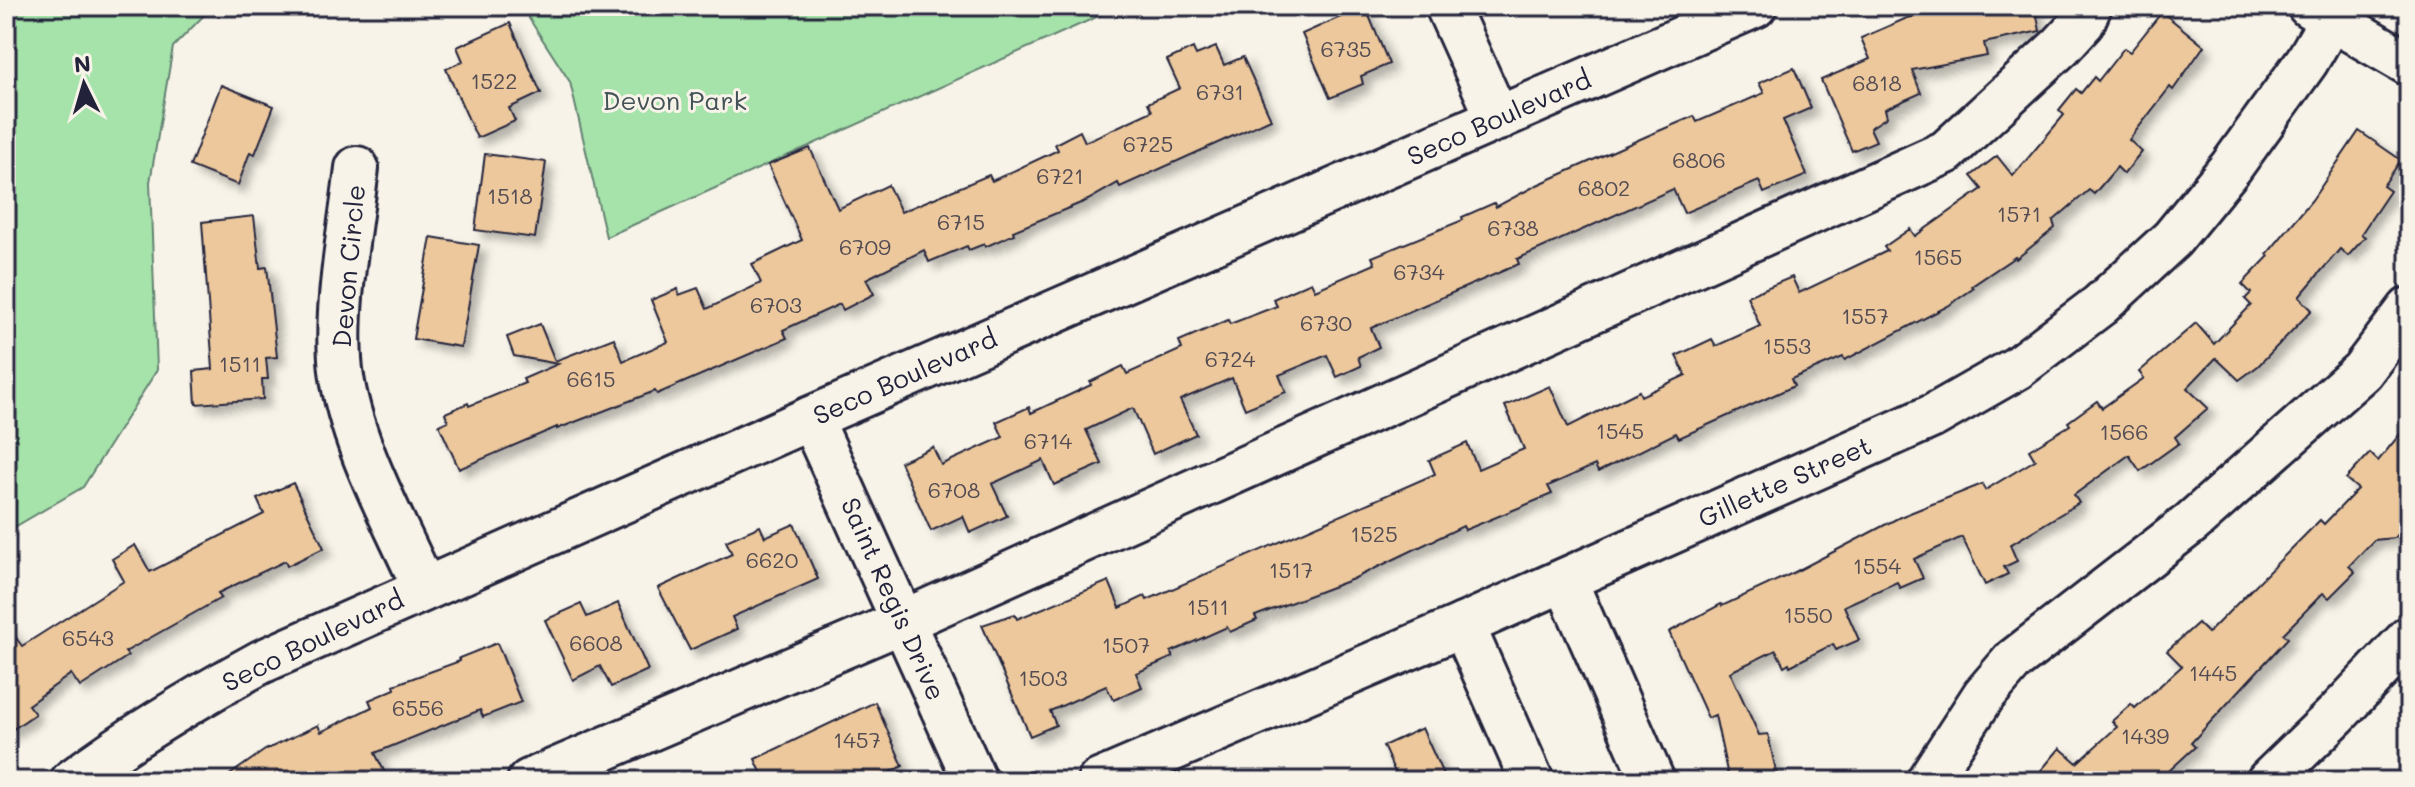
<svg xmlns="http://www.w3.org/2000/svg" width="2415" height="787" font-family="Mali,sans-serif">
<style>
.green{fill:#a6e3aa;stroke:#648272;stroke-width:2}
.building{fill:#ecc89c;stroke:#22223b;stroke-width:2;filter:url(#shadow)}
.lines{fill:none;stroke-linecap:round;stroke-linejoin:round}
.minor-casing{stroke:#22223b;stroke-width:48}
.minor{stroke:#f7f3e8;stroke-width:42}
.labels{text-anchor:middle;stroke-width:6;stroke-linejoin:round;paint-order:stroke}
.number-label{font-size:22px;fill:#544c53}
.park-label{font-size:26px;fill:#435257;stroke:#f7f3e8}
.street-label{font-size:26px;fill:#22223b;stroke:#f7f3e8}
</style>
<defs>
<filter id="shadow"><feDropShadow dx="7" dy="7" stdDeviation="4" flood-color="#0004"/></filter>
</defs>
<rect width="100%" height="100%" fill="#f7f3e8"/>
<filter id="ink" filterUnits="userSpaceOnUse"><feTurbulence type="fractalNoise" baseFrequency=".0125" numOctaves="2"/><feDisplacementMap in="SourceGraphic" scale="16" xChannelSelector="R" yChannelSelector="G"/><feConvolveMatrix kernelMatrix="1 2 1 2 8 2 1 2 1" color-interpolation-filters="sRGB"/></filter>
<g filter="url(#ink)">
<!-- green -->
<g class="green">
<path d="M6,6H213L173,47L150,182L157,370L83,487L6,532Z"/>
<path d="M521,6H1121L606,237L570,82Z"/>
</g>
<!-- building -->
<g class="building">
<path d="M1365,6L1389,64L1361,76L1363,84L1330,98L1302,34Z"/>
<path d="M1962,6H2035L2040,31L1984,43L1987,56L1912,70L1921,93L1885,109L1887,117L1870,128L1876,141L1852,151L1821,80L1870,59L1861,38L1907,18Z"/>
<path d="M2162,12L2204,46L2173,90L2170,87L2129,140L2142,152L2124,174L2117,167L2094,194L2089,190L2053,221L2055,228L2016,259L2015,257L1972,286L1974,288L1948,306L1845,360L1843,357L1791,379L1794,386L1679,438L1676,433L1598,472L1595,465L1548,486L1552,494L1465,530L1463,526L1353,579L1255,616L1257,620L1230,632L1227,627L1171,652L1173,657L1136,673L1142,687L1114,700L1106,686L1050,711L1056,725L1030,736L982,625L1015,614L1017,619L1109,581L1120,608L1145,596L1147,600L1435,474L1429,460L1467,443L1478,469L1524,449L1505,406L1550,386L1568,427L1639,391L1641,396L1686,375L1676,356L1712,339L1716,346L1760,326L1747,296L1792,277L1799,293L1887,251L1884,247L1910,229L1915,236L1982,189L1971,176L1997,156L2013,176L2064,115L2059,110L2076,89L2081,93L2094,77L2098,81L2124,48L2130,52Z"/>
<path d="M510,23L541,93L509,108L515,121L477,138L446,69L463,61L457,47Z"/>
<path d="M1216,47L1224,65L1243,57L1271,119L1120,187L1118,183L1088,200L1013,231L1014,234L985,247L984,244L969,250L967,246L929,262L924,250L866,279L874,294L843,310L840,304L783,330L787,338L657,394L655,391L557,429V427L459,469L439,425L448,421L445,413L468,403L469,406L525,383L523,379L558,364L514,356L507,337L540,324L555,361L614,338L623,361L668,342L651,300L678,289L679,295L698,288L707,309L761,283L752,264L802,240L768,165L810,148L838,209L888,185L901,212L989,175L992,181L1058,150L1055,144L1080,131L1085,142L1152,111L1148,103L1180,88L1167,60L1193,48L1196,55Z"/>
<path d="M1794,68L1811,108L1783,120L1807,175L1764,193L1759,181L1684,213L1673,189L1517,259L1519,264L1371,328L1379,347L1358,357L1361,366L1337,377L1327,355L1279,375L1286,392L1245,409L1232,378L1180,400L1196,434L1153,454L1133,408L1086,430L1102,464L1054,485L1043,460L992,484L1007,516L970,533L963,516L931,531L900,462L933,447L941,465L1003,437L996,422L1029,407L1031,413L1091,385L1090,382L1123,366L1127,374L1182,349L1179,341L1228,320L1230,324L1277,306L1273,299L1311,282L1315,290L1375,264L1372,257L1463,220L1462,217L1494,203L1496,207L1537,185L1647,136L1694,116L1697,122L1764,93L1759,83Z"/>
<path d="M221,85L274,106L255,154L250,152L238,185L190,166Z"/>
<path d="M2359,131L2401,160L2383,186L2390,191L2361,234L2365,237L2348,256L2340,249L2299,297L2312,310L2258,366L2239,380L2216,358L2187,388L2208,408L2175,437L2179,443L2140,471L2129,455L2074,495L2079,503L2010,545L2017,561L2004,567L2008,574L1985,585L1962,537L1914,559L1923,578L1900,588L1897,582L1844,606L1859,640L1836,650L1833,644L1790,666L1789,663L1784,666L1776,650L1730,672L1759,735L1768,734L1778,781H1729L1715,715L1708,718L1669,632L1721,604L1722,606L1795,572L1900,517L1982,484L1985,490L2035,460L2029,450L2070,425L2068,422L2097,401L2102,408L2144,378L2139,372L2196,323L2214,344L2251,305L2245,299L2251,293L2242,284L2269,256L2267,254L2312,200Z"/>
<path d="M485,154L546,162L535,238L475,230Z"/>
<path d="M254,216L260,268L267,267L277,357L266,358L268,379H262L263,399L196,404L194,371L213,369L202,222Z"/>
<path d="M431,237L479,245L461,347L413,339Z"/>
<path d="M2409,423V521L2394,538L2374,540L2349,566L2355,572L2329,598L2323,593L2283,634L2288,638L2191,743L2195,747L2158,781H2032L2060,748L2077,763L2117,727L2112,721L2131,704L2135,708L2182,666L2167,651L2198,623L2208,633L2320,520L2324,524L2358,489L2346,479L2370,453L2378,461Z"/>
<path d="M293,483L324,548L287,566L285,561L218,593L221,598L125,652L128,656L80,687L71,674L28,705L35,714L6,734V624L22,646L124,581L112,559L135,545L150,572L264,514L257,499Z"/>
<path d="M794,524L818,579L732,617L737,629L690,650L658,588L732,554L726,541L760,526L765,537Z"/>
<path d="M618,603L648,670L611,687L600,666L573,680L545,620L581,604L587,617Z"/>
<path d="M497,643L521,702L483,717L480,710L375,753L389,781H221L265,750L318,725L321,732L372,707L369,700L395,689L394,685L460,661L459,658Z"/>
<path d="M875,702L903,766L890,772L894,781H765L755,759Z"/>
<path d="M1422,728L1446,781H1399L1383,746Z"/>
</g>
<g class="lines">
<!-- minor casing -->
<g class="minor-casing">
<g id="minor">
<path d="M1447,6L1498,119"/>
<path d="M2309,6L2409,64"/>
<path d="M357,168C350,230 334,308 341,370C350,444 394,520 424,588"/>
<path d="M811,418L975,781"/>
<path d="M1565,580L1653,781"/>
<path d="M1463,625L1532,781"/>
<path d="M72,781C132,736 195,698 261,662L811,418L1755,6"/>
<path d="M529,781L904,621L1946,152L2061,46L2083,22L2090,6"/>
<path d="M1099,781L1463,625L1933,416L2017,368L2100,305L2172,239L2231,167L2307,61L2339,6"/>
<path d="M1928,781L1984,695L2014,660L2191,523L2362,371L2409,309"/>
<path d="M2268,781L2336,715L2409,638"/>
</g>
</g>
<!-- minor -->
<use href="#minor" class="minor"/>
</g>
</g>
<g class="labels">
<!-- number labels -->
<g class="number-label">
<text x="1346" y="57">6735</text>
<text x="494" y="89">1522</text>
<text x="1877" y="91">6818</text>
<text x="1220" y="100">6731</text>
<text x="1148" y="152">6725</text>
<text x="1699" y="168">6806</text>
<text x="1060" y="184">6721</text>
<text x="1604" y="196">6802</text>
<text x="510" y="204">1518</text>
<text x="2019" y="222">1571</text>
<text x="961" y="230">6715</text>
<text x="1513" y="236">6738</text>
<text x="865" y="255">6709</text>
<text x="1938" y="265">1565</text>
<text x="1419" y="280">6734</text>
<text x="776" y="313">6703</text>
<text x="1865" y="324">1557</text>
<text x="1326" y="331">6730</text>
<text x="1787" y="354">1553</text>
<text x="1230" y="367">6724</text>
<text x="240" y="372">1511</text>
<text x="591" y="387">6615</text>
<text x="1620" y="439">1545</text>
<text x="2124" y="440">1566</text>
<text x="1048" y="449">6714</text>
<text x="954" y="498">6708</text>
<text x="1374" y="542">1525</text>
<text x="772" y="568">6620</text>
<text x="1877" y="574">1554</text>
<text x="1291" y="578">1517</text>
<text x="1208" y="615">1511</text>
<text x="1808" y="623">1550</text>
<text x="88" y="646">6543</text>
<text x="596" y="651">6608</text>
<text x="1126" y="653">1507</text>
<text x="2213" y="681">1445</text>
<text x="1043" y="686">1503</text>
<text x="418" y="716">6556</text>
<text x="2145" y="744">1439</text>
<text x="857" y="748">1457</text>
</g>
<!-- park labels -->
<g class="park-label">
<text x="675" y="110">Devon Park</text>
</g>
<!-- street labels -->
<g class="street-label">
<text transform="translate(1499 118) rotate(-24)" y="9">Seco Boulevard</text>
<text transform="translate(349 266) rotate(-85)" y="9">Devon Circle</text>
<text transform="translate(905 377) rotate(-24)" y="9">Seco Boulevard</text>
<text transform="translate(1785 482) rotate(-24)" y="9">Gillette Street</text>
<text transform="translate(893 599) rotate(66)" y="9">Saint Regis Drive</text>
<text transform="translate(313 641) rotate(-26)" y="9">Seco Boulevard</text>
</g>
</g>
<!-- margin -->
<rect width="2415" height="787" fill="none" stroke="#f7f3e8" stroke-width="32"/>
<rect x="16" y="16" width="2383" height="755" fill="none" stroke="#22223b" stroke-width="3" filter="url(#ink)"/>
<!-- north arrow -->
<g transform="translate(84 84) rotate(355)" stroke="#f7f3e8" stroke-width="6" paint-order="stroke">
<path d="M0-6L14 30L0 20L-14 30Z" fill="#22223b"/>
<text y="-12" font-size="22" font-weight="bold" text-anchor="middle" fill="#22223b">N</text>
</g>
</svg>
